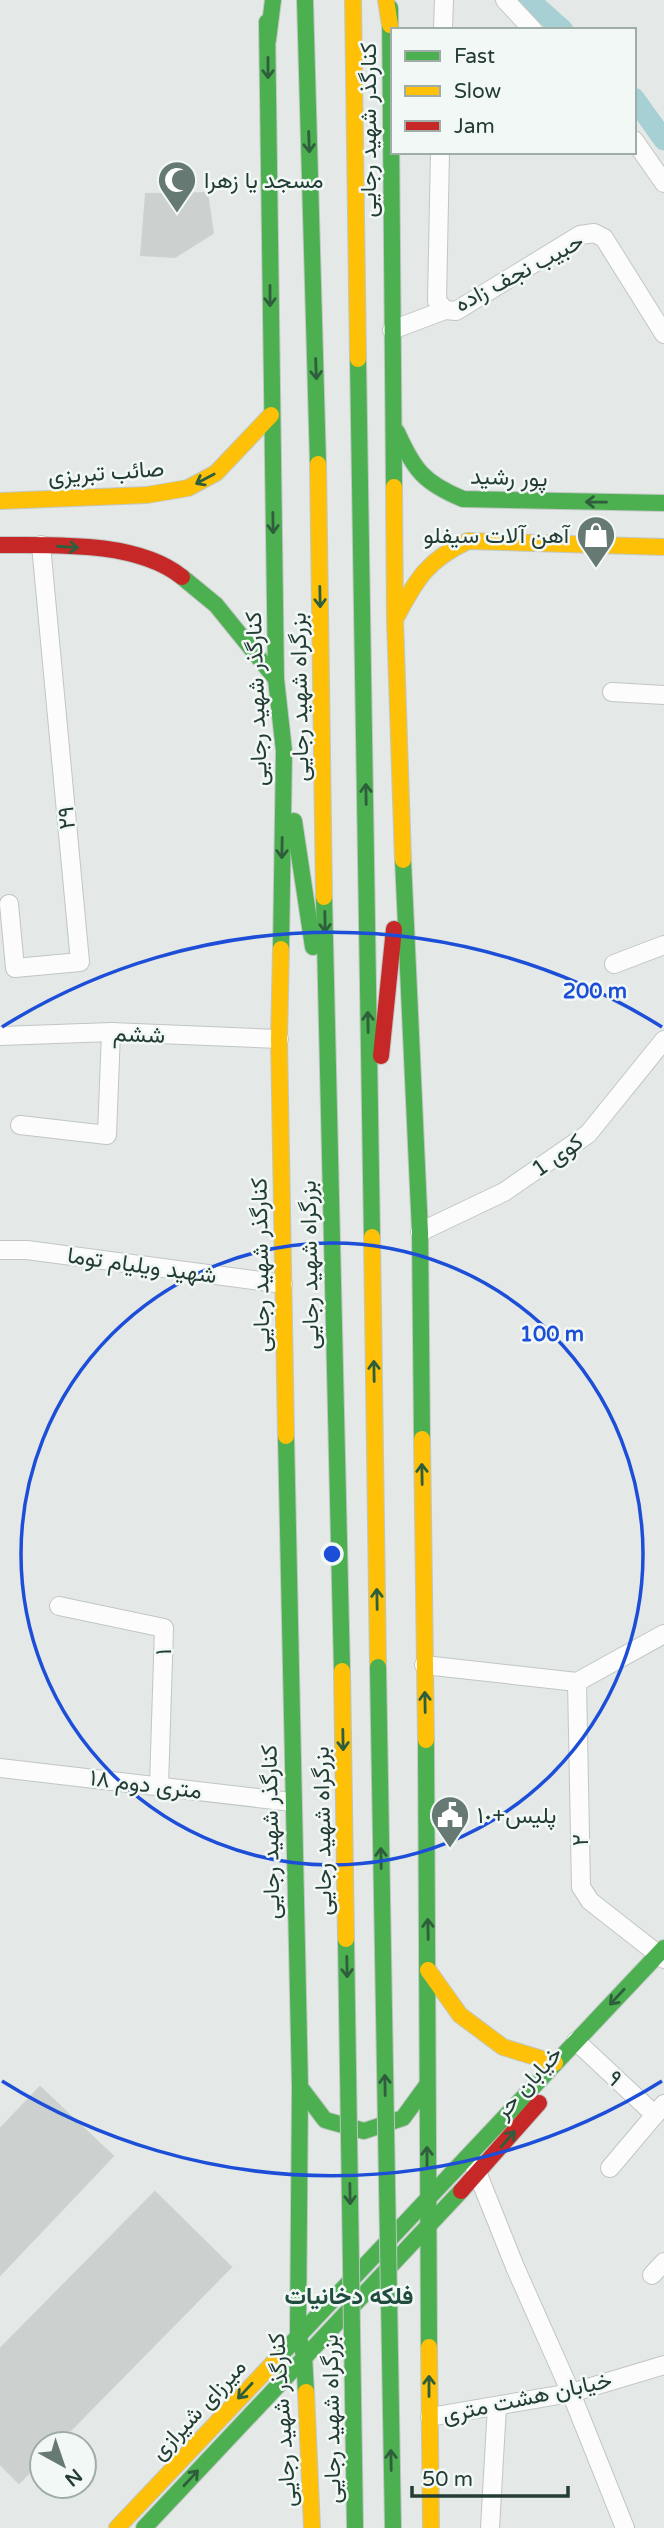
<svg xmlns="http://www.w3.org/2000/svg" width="664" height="2528" font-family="'Varela Round',Vazirmatn,sans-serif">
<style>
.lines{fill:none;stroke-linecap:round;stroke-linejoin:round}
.canal{stroke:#a7d0d5;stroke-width:21}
.building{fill:#ccd0ce;stroke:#cdd2d0;stroke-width:2}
.street-casing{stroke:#c1c6c4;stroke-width:20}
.fast-casing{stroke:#c0c7c4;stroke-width:18}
.slow-casing{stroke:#c0c7c4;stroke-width:18}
.jam-casing{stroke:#c0c7c4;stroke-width:18}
.street{stroke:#fbfcfb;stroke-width:18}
.fast{stroke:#4caf50;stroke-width:16}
.slow{stroke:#ffc107;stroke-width:16}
.jam{stroke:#c62828;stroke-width:16}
.fast-bridge-casing{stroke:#bdc5c2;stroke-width:18;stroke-linecap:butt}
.slow-bridge-casing{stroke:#bdc5c2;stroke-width:18;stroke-linecap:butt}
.fast-bridge{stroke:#4caf50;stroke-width:16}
.slow-bridge{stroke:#ffc107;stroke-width:16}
.oneway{stroke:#2f5e3c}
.ring{fill:none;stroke:#1d4ed8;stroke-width:3.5}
.labels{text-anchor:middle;stroke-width:5;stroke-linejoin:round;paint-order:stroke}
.street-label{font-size:23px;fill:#233c34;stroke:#f2f8f5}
.poi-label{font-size:23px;fill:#233c34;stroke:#f2f8f5;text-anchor:start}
.neighbourhood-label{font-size:24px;font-weight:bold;fill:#204c40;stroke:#f2f8f5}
.centre{fill:#1d4ed8;stroke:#f2f8f5;stroke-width:3.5}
.ring-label{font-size:21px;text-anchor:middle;font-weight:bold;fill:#1d4ed8;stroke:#f2f8f5;stroke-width:5;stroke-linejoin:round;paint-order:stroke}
</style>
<rect width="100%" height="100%" fill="#e4e9e7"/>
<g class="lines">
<!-- canal -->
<g class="canal">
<path d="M529,0L563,30"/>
<path d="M634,98L664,140"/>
</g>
</g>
<!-- building -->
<g class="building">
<path d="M207,193L213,233L175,257L141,255L146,194Z"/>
<path d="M40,2087L113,2156L0,2275V2129Z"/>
<path d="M155,2192L231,2267L57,2444H42V2459L19,2483L0,2464V2349Z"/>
</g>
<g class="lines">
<!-- street casing -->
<g class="street-casing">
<g id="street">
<path d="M505,0L533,30"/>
<path d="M443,30L444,0"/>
<path d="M634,140L664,183"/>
<path d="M440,152L437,301L445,310"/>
<path d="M392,330L445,310L456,311L580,235L594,233L604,238L664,334"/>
<path d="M612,692L664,695"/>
<path d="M9,904L15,968L80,962L41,545"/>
<path d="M614,964L664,945"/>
<path d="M0,1036L111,1032L279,1039"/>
<path d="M20,1125L107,1135L111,1032"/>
<path d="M420,1232L504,1192L588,1134L664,1040"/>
<path d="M0,1250H27L283,1284"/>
<path d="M59,1606L164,1628L159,1785"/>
<path d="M424,1665L577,1682L664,1634"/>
<path d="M577,1682L581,1887L590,1901L664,1959"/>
<path d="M0,1768L292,1802"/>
<path d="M576,2041L655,2115"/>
<path d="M475,2167L515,2267L571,2393L625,2528"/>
<path d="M610,2168L664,2104"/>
<path d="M652,2275L664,2262"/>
<path d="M430,2417L571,2393L664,2365"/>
<path d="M490,2528L497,2406"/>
</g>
</g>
<!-- fast casing -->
<g class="fast-casing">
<g id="fast">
<path d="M305,0L318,464"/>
<path d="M390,8L394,487"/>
<path d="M267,22L276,679L284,751L281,949"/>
<path d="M268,40L273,0"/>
<path d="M358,359L372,1237"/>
<path d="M397,432C414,470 424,483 463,499L664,503"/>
<path d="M182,577L216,605L276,679"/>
<path d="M294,821L313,947"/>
<path d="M403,860L420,1232L422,1439"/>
<path d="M324,897L342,1671"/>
<path d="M286,1436L300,2087L298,2335L304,2355L306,2392"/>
<path d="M426,1740L429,2347"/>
<path d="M300,2087L325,2120L364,2131L403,2118L427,2085"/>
<path d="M275,2361L664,1948"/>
<path d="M144,2528L461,2191"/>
</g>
</g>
<!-- slow casing -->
<g class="slow-casing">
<g id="slow">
<path d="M353,0L358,359"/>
<path d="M386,0L390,25"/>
<path d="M318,464L324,897"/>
<path d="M394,487L395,620L403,860"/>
<path d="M0,501L147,495L188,488L216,473L271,415"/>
<path d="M397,616C417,578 428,560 468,541L664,547"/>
<path d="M281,949L279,1039L286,1436"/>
<path d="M372,1237L378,1667"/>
<path d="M422,1439L426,1740"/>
<path d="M428,1970L460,2015L503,2047L555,2063"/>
<path d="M429,2347L431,2528"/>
<path d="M306,2392L312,2528"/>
<path d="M117,2528L275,2361"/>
</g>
</g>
<!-- jam casing -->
<g class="jam-casing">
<g id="jam">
<path d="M0,545C55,545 137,541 182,577"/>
<path d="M381,1056L394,929"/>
<path d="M461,2191L539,2103"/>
</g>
</g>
<!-- street -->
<use href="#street" class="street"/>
<!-- fast -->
<use href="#fast" class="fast"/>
<!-- slow -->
<use href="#slow" class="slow"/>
<!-- jam -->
<use href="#jam" class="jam"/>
<!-- fast-bridge casing -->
<g class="fast-bridge-casing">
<g id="fast-bridge">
<path d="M378,1667L393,2528"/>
<path d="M346,1939L355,2528"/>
</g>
</g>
<!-- slow-bridge casing -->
<g class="slow-bridge-casing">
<path id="slow-bridge" d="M342,1671L346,1939"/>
</g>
<!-- fast-bridge -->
<use href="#fast-bridge" class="fast-bridge"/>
<!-- slow-bridge -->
<use href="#slow-bridge" class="slow-bridge"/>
</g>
<!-- one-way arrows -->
<defs><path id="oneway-shaft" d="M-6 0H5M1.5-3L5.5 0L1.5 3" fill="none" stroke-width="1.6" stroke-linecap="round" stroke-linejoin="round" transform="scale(1.75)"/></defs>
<g class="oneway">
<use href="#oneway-shaft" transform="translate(268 68) rotate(90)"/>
<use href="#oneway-shaft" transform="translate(309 142) rotate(88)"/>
<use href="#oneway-shaft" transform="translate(270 296) rotate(90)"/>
<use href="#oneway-shaft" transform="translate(316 369) rotate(88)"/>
<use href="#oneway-shaft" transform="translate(205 479) rotate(152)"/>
<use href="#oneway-shaft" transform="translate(596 502) rotate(-179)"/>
<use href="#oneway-shaft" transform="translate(273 523) rotate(89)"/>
<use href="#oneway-shaft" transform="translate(68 547) rotate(4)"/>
<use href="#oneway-shaft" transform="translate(320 597) rotate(89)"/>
<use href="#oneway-shaft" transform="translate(366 794) rotate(-91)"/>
<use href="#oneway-shaft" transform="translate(282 848) rotate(91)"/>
<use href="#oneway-shaft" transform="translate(325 922) rotate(89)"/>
<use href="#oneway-shaft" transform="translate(368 1022) rotate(-91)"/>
<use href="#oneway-shaft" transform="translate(374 1371) rotate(-91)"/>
<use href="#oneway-shaft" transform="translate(422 1474) rotate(-91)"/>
<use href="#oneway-shaft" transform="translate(377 1599) rotate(-91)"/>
<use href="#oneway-shaft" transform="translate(425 1702) rotate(-91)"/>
<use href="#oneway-shaft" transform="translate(343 1740) rotate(89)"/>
<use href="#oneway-shaft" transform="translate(381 1858) rotate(-91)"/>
<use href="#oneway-shaft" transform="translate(428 1929) rotate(-91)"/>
<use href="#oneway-shaft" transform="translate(347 1967) rotate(89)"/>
<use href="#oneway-shaft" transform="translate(617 1997) rotate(133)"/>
<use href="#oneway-shaft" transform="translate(385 2085) rotate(-91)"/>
<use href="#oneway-shaft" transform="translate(508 2139) rotate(-49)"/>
<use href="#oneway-shaft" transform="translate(427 2157) rotate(-90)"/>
<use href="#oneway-shaft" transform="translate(350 2194) rotate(89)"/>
<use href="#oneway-shaft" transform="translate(429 2386) rotate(-90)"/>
<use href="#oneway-shaft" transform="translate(245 2391) rotate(133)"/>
<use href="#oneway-shaft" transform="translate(391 2460) rotate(-91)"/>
<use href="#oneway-shaft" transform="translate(191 2478) rotate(-47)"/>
</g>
<!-- distance rings -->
<g class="ring">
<circle cx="332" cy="1554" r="311"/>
<path d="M662 2081A622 622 0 0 1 2 2081M2 1027A622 622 0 0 1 662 1027"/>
</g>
<!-- icons -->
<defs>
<g id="mosque-pin" transform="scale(2.0125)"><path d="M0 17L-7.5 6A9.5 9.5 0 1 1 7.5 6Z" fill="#677973" stroke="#f2f8f5"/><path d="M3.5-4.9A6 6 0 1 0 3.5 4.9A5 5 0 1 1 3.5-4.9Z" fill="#fff"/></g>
<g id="shop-pin" transform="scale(2.0125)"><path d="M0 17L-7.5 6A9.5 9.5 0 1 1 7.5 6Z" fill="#677973" stroke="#f2f8f5"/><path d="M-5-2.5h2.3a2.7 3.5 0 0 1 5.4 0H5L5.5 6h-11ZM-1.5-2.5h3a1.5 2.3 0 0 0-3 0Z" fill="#fff"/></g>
<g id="civic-pin" transform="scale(2.0125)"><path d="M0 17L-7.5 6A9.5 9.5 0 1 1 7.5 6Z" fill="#677973" stroke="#f2f8f5"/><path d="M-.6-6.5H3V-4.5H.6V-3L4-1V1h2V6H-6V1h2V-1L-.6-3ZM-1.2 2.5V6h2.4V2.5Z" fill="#fff"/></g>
</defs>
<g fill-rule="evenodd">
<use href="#mosque-pin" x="177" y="180"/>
<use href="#shop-pin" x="596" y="535"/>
<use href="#civic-pin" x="450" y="1815"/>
</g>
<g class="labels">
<!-- street labels -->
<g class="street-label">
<text transform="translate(368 130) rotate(-90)" y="8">کنارگذر شهید رجایی</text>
<text transform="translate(519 272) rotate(-28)" y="8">حبیب نجف زاده</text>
<text transform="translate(106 472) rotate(-4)" y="8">صائب تبریزی</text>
<text transform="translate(509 477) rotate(2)" y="8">پور رشید</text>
<text transform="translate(299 697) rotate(-91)" y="8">بزرگراه شهید رجایی</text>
<text transform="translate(256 699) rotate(-92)" y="8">کنارگذر شهید رجایی</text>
<text transform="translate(66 818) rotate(-95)" y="8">۲۹</text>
<text transform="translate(139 1034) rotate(2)" y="8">ششم</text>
<text transform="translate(557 1155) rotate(-35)" y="8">کوی 1</text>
<text transform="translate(142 1265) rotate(8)" y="8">شهید ویلیام توما</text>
<text transform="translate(260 1265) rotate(-91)" y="8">کنارگذر شهید رجایی</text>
<text transform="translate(309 1265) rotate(-91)" y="8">بزرگراه شهید رجایی</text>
<text transform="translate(163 1652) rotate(-88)" y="8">۱</text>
<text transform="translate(146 1784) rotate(7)" y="8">۱۸ متری دوم</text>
<text transform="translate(322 1831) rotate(-91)" y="8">بزرگراه شهید رجایی</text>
<text transform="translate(270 1832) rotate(-91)" y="8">کنارگذر شهید رجایی</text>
<text transform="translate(580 1840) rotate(-91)" y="8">۲</text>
<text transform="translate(615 2078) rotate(43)" y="8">۹</text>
<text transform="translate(528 2082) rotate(-48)" y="8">خیابان حر</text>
<text transform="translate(527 2397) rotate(-12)" y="8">خیابان هشت متری</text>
<text transform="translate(198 2409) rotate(-47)" y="8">میرزای شیرازی</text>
<text transform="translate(331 2419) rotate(-91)" y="8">بزرگراه شهید رجایی</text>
<text transform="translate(282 2420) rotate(-94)" y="8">کنارگذر شهید رجایی</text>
</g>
<!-- poi labels -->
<g class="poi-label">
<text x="204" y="188">مسجد یا زهرا</text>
<text x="569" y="543" text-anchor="end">آهن آلات سیفلو</text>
<text x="477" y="1823">پلیس+١٠</text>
</g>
<!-- neighbourhood labels -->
<g class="neighbourhood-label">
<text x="349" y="2304">فلکه دخانیات</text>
</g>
</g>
<circle cx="332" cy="1554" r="10" class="centre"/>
<g class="ring-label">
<text x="595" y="998">200 m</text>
<text x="552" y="1341">100 m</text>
</g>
<!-- legend -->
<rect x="391" y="28" width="245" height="126" fill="#f2f8f5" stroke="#9fada8" stroke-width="2"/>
<rect x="405" y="51" width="35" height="10" fill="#4caf50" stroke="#9fada8" stroke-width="2"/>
<text x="454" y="63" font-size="21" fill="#233c34">Fast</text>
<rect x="405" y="86" width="35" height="10" fill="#ffc107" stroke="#9fada8" stroke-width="2"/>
<text x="454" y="98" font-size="21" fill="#233c34">Slow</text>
<rect x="405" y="121" width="35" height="10" fill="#c62828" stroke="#9fada8" stroke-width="2"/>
<text x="454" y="133" font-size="21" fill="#233c34">Jam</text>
<!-- north arrow -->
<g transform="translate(63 2465) rotate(140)"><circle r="33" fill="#f2f8f5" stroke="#9fada8" stroke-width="2"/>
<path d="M0-5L12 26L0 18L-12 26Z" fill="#677973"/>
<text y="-10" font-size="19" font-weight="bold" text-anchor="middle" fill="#233c34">N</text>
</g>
<!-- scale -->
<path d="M412 2486v10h156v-10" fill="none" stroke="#233c34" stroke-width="3.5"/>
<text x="422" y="2486" font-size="21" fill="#233c34" stroke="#f2f8f5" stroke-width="5" paint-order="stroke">50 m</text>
</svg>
